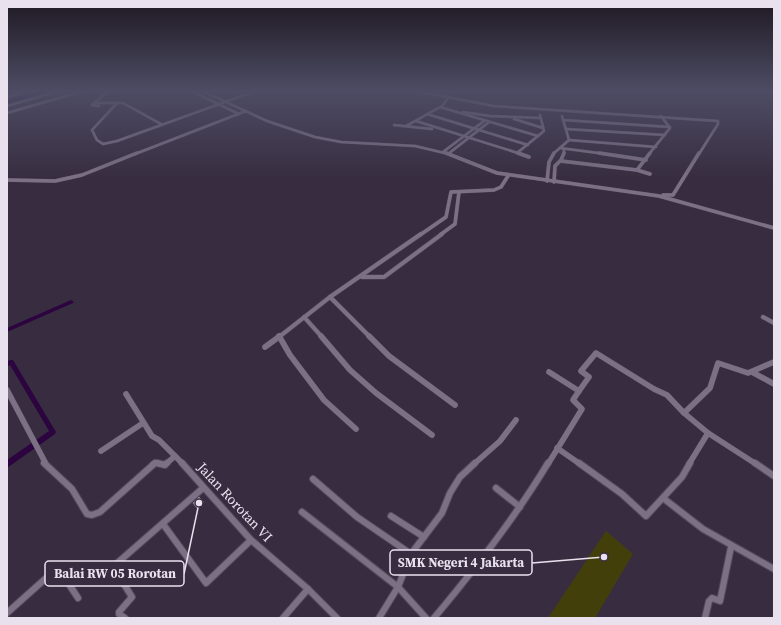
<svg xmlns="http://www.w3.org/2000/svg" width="781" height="625" font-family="'Source Serif 4',serif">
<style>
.green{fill:#423f0b}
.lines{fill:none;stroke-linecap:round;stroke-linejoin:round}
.canal{fill:#2c043f;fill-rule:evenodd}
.river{fill:#2c043f;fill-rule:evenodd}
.street-far4-casing{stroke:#544a5a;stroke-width:3}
.street-far3-casing{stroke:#544a5a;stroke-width:4}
.street-far2-casing{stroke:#544a5a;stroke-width:5}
.street-far1-casing{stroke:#544a5a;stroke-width:6}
.street-casing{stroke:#544a5a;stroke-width:8}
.street-far4{stroke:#7c7085;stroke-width:2.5}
.street-far3{stroke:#7c7085;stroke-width:3.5}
.street-far2{stroke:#7c7085;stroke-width:4}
.street-far1{stroke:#7c7085;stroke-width:5.5}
.street{stroke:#7c7085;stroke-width:6}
.shaded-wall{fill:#867d8d}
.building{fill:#bfb2c9;stroke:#867d8d}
.labels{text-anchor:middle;stroke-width:4;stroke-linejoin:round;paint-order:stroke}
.near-street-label{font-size:14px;fill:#e9e2ee;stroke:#382d40}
.leader{fill:none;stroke:#e9e2ee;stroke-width:1.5}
.callout-dot{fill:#e9e2ee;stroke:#382d40;stroke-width:1.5}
.callout{fill:#382d40;stroke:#e9e2ee;stroke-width:1.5}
.callout-label{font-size:13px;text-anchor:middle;font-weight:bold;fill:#e9e2ee}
</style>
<rect width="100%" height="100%" fill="#382d40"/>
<!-- green -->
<path class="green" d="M606,531L633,554L595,618H548Z"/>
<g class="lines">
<!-- canal -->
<g class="canal">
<path d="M71,300L74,302L73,303L7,332V328Z"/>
<path d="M11,360H13L56,432L55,434L7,468V460L49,431L10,365L7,367V361Z"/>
</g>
<!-- river -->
<path class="river" d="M45,90H54L7,104V100Z"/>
<!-- street-far4 casing -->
<g class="street-far4-casing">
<g id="street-far4">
<path d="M189,90L239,114"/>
<path d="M200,90L267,121L315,137L341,142L415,146L449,154"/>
<path d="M411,90L494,106L718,121V124L699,154"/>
<path d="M7,97L31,90"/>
<path d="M96,103H123L161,124"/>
<path d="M117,103L92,130L97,140L103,144L117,141L258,90"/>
<path d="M7,106L63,90"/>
<path d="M99,106L92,105L109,90"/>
<path d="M440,107L538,136"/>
<path d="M463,112L490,116L541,118"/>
<path d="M7,113L87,90"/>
<path d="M427,114L528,145"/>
<path d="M514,119L543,128"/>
<path d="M563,120L670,127"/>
<path d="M416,121L521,154"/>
<path d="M394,125L432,129"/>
<path d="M406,126L442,106L449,97"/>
<path d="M566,129L665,135"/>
<path d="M569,140L656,147"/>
<path d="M560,148L606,154"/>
<path d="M564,149V154"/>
<path d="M443,152L484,121"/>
<path d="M517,153L544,131L540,115"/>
<path d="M135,154L246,111"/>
<path d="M448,154L489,122"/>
<path d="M553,154L569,140L562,116"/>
<path d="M649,154L670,128L661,116"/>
</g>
</g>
<!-- street-far3 casing -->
<g class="street-far3-casing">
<g id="street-far3">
<path d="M446,153L497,173L659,196L774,228"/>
<path d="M518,153L529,157"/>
<path d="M599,153L646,160"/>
<path d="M561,161L637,170L650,174"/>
<path d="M637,170L650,153"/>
<path d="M7,180L55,181L82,175L137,153"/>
<path d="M547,181L549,162L554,153"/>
<path d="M554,182L555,166L561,160L564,153"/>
<path d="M663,195H673L699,153"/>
<path d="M420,235L446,217L451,192L494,190L501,187L508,176"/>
<path d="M440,235L455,224L459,192"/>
</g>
</g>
<!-- street-far2 casing -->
<g class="street-far2-casing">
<g id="street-far2">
<path d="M362,277H384L442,234"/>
<path d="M330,297L370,337"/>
<path d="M304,317L322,337"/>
<path d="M763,317L774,323"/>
<path d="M279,337L330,297L421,234"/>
</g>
</g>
<!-- street-far1 casing -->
<g class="street-far1-casing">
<g id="street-far1">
<path d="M279,336L290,355L324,400L356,429"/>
<path d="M321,336L350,370L376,393L432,435"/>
<path d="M369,336L389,356L455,405"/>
<path d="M265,347L280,336"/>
<path d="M752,372L774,384"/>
<path d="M7,390L46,464"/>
<path d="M579,391L589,377L581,371L596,353L654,389L667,395L684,413L708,433L756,464"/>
<path d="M126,394L152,436L159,440L183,464"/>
<path d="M684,413L710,388L718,363L748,373L774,362"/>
<path d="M557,448L580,464"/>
<path d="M101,451L143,423"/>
<path d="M153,464L155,463L162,464"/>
<path d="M166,464L175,456"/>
<path d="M474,464L500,441L516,420"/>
<path d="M548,464L582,409L573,400L579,391L549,372"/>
<path d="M689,464L708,433"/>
</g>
</g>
<!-- street casing -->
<g class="street-casing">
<g id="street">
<path d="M44,463L72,489L87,514L92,515L100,512L155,463"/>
<path d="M157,463L165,465L167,463"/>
<path d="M182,463L251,540L308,589L337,618"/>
<path d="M579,463L622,494L646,516L682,477L690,463"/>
<path d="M755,463L774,476"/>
<path d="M313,479L357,517L411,554"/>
<path d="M496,488L520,507"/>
<path d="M663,498L703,529L774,569"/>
<path d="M302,512L398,587L426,618"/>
<path d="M391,516L424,537"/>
<path d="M163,524L206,583L251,540"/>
<path d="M7,613L54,571L61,572L78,598"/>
<path d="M125,618L119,614V612L132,597L115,570V565L203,488"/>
<path d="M283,618L308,589"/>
<path d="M379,618L398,587L411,554L442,513L450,493L460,477L475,463"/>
<path d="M434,618C475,569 515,518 548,463"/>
<path d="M705,618L709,601L712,598L720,601L731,547"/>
</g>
</g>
<!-- street-far4 -->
<use href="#street-far4" class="street-far4"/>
<!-- street-far3 -->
<use href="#street-far3" class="street-far3"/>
<!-- street-far2 -->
<use href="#street-far2" class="street-far2"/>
<!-- street-far1 -->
<use href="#street-far1" class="street-far1"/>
<!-- street -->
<use href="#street" class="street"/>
</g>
<!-- shaded-wall -->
<path class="shaded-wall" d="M203,501L204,502L197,509L196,507Z"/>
<!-- building -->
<path class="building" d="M199,497L203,501L196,507L193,503Z"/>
<!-- sky -->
<linearGradient id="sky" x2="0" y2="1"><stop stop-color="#1f1923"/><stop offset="0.51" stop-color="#4d4c64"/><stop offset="1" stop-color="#4d4c64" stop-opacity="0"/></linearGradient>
<rect width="781" height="178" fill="url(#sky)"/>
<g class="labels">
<!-- near-street labels -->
<g class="near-street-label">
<text transform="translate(235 502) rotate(47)" y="5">Jalan Rorotan VI</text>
</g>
</g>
<!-- callouts -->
<path class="leader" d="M604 557L532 563M199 503L184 574"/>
<g class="callout-dot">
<circle cx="604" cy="557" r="4"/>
<circle cx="199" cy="503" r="4"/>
</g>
<g class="callout">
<rect x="390" y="550" width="142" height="25" rx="4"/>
<rect x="45" y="561" width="139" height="25" rx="4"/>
</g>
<g class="callout-label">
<text x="461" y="567">SMK Negeri 4 Jakarta</text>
<text x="115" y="578">Balai RW 05 Rorotan</text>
</g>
<!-- border -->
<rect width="781" height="625" fill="none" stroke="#e9e2ee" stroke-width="16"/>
</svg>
